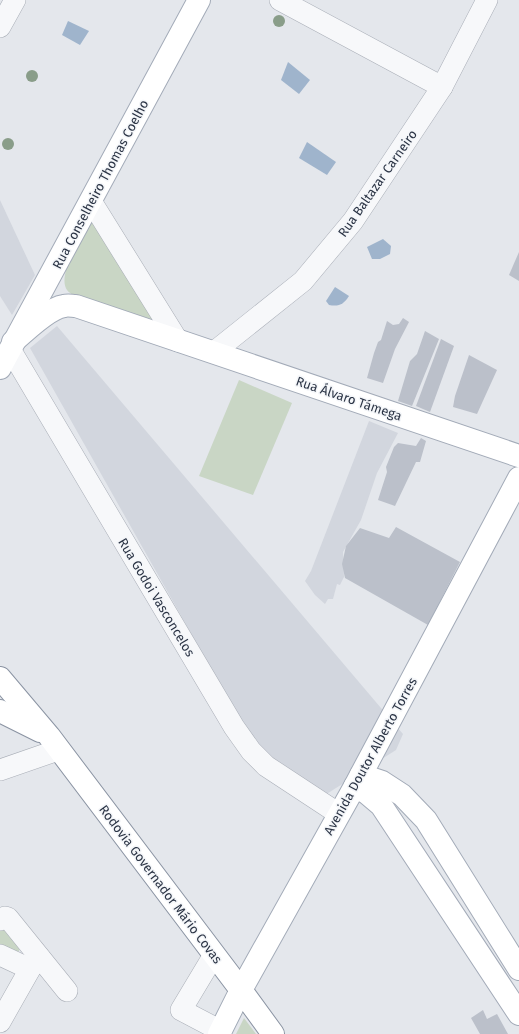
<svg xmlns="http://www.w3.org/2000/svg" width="519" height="1034" font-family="'Fira Sans',sans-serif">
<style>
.built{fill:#d2d6de}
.green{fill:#c9d6c5}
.water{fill:#9fb4cc}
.building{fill:#bbc0ca}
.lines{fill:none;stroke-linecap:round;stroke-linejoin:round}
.minor-casing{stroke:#a9aeb7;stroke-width:22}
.major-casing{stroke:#a3abb8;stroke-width:24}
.highway-casing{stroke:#8b94a3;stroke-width:24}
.minor{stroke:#f7f8fa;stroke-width:21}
.major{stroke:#fff;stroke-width:22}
.highway{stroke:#fff;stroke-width:22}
.tree{fill:#899d89}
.labels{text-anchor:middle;stroke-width:3;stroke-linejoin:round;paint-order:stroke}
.street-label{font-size:13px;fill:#2b3445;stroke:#f4f6f9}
</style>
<rect width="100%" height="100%" fill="#e4e7ec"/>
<!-- built -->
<g class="built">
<path d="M0,200L35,275L12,315L0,296Z"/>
<path d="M57,326L403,734L396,750L325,795L254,745L30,348Z"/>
<path d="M369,421L398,433L377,473L361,520L343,552L344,577L340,585L337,584L333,599H328L325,604L315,595L305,581L311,571Z"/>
</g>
<!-- green -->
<g class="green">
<path d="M92,216L160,328L74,296C72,294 68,292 67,290C56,275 84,231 92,216Z"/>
<path d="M239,380L292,403L253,495L199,476Z"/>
<path d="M0,923L22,938L19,951L11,956L0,951Z"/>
<path d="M244,1018L256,1034H236Z"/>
</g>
<!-- water -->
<g class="water">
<path d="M68,21L89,31L80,45L62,35Z"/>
<path d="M288,62L310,80L299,94L281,80Z"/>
<path d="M307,142L336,162L327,175L299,158Z"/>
<path d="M383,239L391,246L390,254L380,259H372L367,247Z"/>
<path d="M335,287L349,296C344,304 339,307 329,305L326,301Z"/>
</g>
<!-- building -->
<g class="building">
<path d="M519,252V281L509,275Z"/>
<path d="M403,318L409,322L395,349L383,383L367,378L374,353L378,342L381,340L387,321L393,325L399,324Z"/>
<path d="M425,331L439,339L412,406L398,401L410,361L417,354Z"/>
<path d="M441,339L454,346L430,412L416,406Z"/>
<path d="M469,355L497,370L477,414L453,407L455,396Z"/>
<path d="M421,438L426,441L420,462H416L395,506L378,500L387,472L386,467L394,447L398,443L416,446Z"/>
<path d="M396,527L460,562L428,625L345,578L342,564L346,546L360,528L389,538Z"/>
<path d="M483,1010L487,1019L497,1014L508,1034H480L471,1018Z"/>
</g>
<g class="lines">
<!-- minor casing -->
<g class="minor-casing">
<g id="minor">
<path d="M280,0L442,87"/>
<path d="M0,27L15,0"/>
<path d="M91,201L178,341"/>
<path d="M10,349L234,727L251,751L266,766L339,814"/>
<path d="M214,352L303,281L353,221L442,87L487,0"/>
<path d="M0,770L58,750"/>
<path d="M0,920L5,917L8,918L67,991"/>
<path d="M0,955L30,969"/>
<path d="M214,955L181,1010L221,1031"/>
<path d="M0,1022L30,969L39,957"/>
</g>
</g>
<!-- major casing -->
<g class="major-casing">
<g id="major">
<path d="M13,342C24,332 49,308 64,306C68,305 72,306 76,306L519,456"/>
<path d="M0,368L199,0"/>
<path d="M361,775L382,782L402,795L426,820L519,969"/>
<path d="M355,786L368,794L381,805L519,1014"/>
<path d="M219,1034L241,990L355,786L519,478"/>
</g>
</g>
<!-- highway casing -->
<g class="highway-casing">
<g id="highway">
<path d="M0,678L49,736L241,990L273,1034"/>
<path d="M0,711L40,731"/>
</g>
</g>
<!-- minor -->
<use href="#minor" class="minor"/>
<!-- major -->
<use href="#major" class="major"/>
<!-- highway -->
<use href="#highway" class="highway"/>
</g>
<!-- trees -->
<g class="tree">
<circle cx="279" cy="21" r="6"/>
<circle cx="32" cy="76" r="6"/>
<circle cx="8" cy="144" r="6"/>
</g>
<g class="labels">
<!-- street labels -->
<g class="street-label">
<text transform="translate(377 183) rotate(-55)" y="5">Rua Baltazar Carneiro</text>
<text transform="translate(100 184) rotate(-62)" y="5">Rua Conselheiro Thomas Coelho</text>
<text transform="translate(349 398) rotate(19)" y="5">Rua Álvaro Támega</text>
<text transform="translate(157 597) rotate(59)" y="5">Rua Godoi Vasconcelos</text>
<text transform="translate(370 756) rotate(-61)" y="5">Avenida Doutor Alberto Torres</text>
<text transform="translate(161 884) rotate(53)" y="5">Rodovia Governador Mário Covas</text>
</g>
</g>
</svg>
